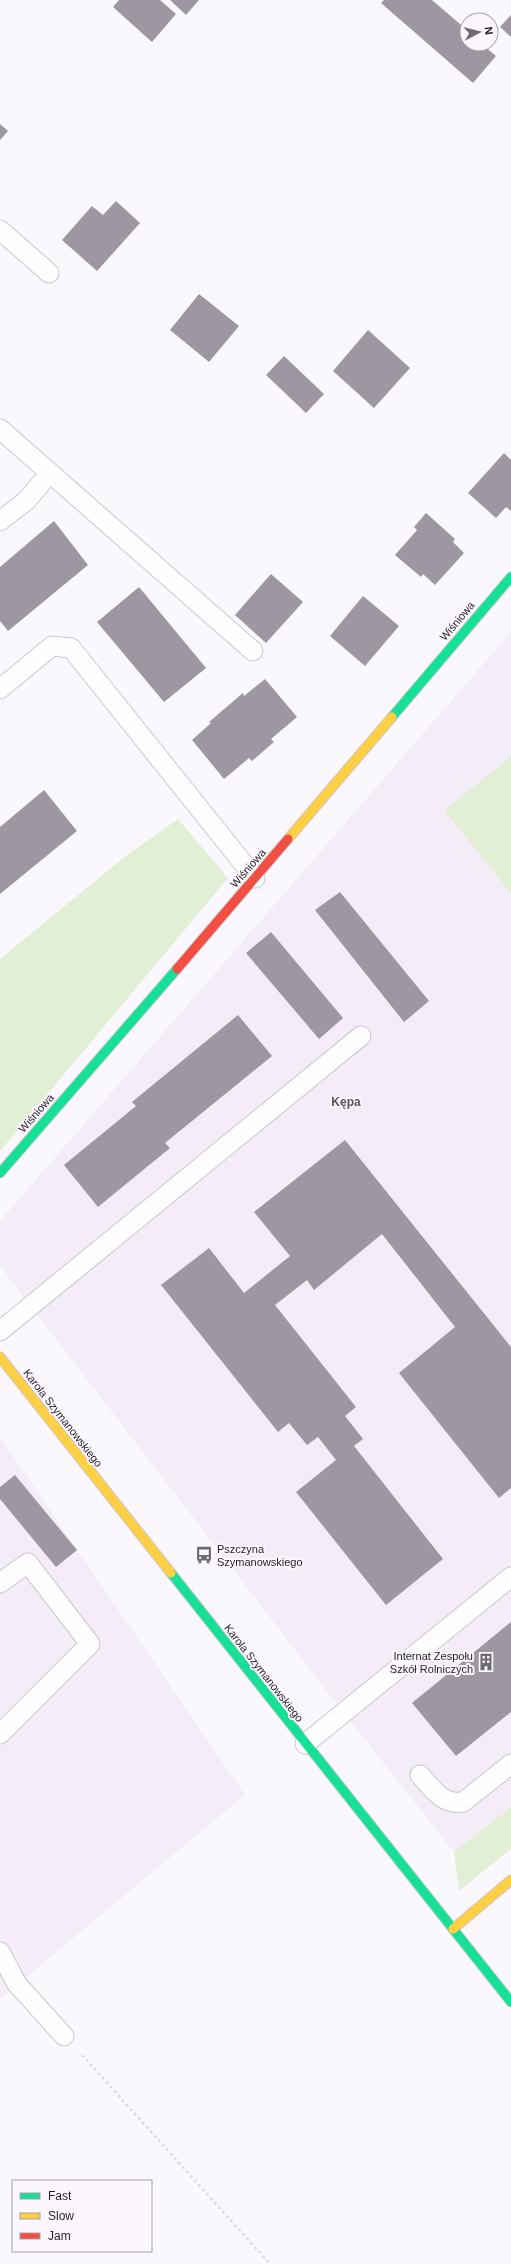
<svg xmlns="http://www.w3.org/2000/svg" width="511" height="2264" font-family="Helvetica,sans-serif">
<style>
.built{fill:#f4ecf7}
.green{fill:#e1f0d5}
.building{fill:#9e97a1}
.lines{fill:none;stroke-linecap:round;stroke-linejoin:round}
.lane-casing{stroke:#cac7cc;stroke-width:21}
.fast-casing{stroke:#cac7cc;stroke-width:11}
.slow-casing{stroke:#cac7cc;stroke-width:11}
.jam-casing{stroke:#cac7cc;stroke-width:11}
.path{stroke:#ddddde;stroke-width:2.5;stroke-dasharray:3 3;stroke-linecap:butt}
.lane{stroke:#fefeff;stroke-width:19}
.fast{stroke:#16e098;stroke-width:9}
.slow{stroke:#ffcf43;stroke-width:9}
.jam{stroke:#f24e42;stroke-width:9}
.labels{text-anchor:middle;stroke-width:4;stroke-linejoin:round;paint-order:stroke}
.street-label{font-size:11px;fill:#221f23;stroke:#fcf7fe}
.poi-label{font-size:11px;fill:#221f23;stroke:#fcf7fe;text-anchor:start}
.neighbourhood-label{font-size:12px;font-weight:bold;fill:#59535c;stroke:#fcf7fe}
</style>
<rect width="100%" height="100%" fill="#fbf8fd"/>
<!-- built -->
<g class="built">
<path d="M511,632V1807L454,1852L328,1693L0,1266V1221Z"/>
<path d="M0,1437L245,1795L0,1999Z"/>
</g>
<!-- green -->
<g class="green">
<path d="M511,757V893L444,810Z"/>
<path d="M178,819L228,878L0,1151V959L127,855Z"/>
<path d="M511,1807V1849L459,1891L454,1852Z"/>
</g>
<!-- building -->
<g class="building">
<path d="M119,0H160L176,14L152,42L113,7Z"/>
<path d="M170,0H199L186,15Z"/>
<path d="M384,0H432L467,30V44H482L496,56L473,83L381,3Z"/>
<path d="M511,15V37L500,27Z"/>
<path d="M0,124L8,131L0,140Z"/>
<path d="M116,201L140,223L97,271L62,240L92,206L103,215Z"/>
<path d="M199,294L239,326L209,362L170,330Z"/>
<path d="M368,330L410,368L374,408L333,371Z"/>
<path d="M284,356L324,394L306,413L266,375Z"/>
<path d="M504,453L511,460V511L506,507L496,518L468,493Z"/>
<path d="M426,513L455,539L453,542L464,553L435,585L423,574L421,577L395,555L417,530L414,527Z"/>
<path d="M54,521L88,565L8,631L0,621V567Z"/>
<path d="M271,574L303,602L266,643L235,615Z"/>
<path d="M139,587L206,668L164,702L97,622Z"/>
<path d="M363,596L399,626L365,666L330,636Z"/>
<path d="M265,679L297,717L271,739L274,742L252,761L249,758L224,779L192,740L211,723L209,722L243,693L244,696Z"/>
<path d="M44,790L77,831L0,894V827Z"/>
<path d="M340,892L429,1001L404,1022L315,910Z"/>
<path d="M271,932L343,1018L319,1039L246,953Z"/>
<path d="M238,1015L272,1056L165,1143L170,1148L98,1207L64,1165L136,1106L132,1102Z"/>
<path d="M345,1140L511,1347V1488L499,1498L399,1373L455,1327L382,1234L314,1290L307,1280L275,1305L356,1407L345,1416L363,1439L354,1446L443,1559L386,1605L296,1492L336,1460L318,1437L307,1445L289,1423L278,1432L161,1285L209,1248L244,1293L290,1256L254,1212Z"/>
<path d="M15,1475L77,1550L56,1567L0,1499V1487Z"/>
<path d="M511,1622V1712L456,1756L412,1703Z"/>
</g>
<g class="lines">
<!-- lane casing -->
<g class="lane-casing">
<g id="lane">
<path d="M0,230L49,273"/>
<path d="M0,429L253,651"/>
<path d="M0,521L26,501L50,473"/>
<path d="M0,689L52,646L71,648L255,878"/>
<path d="M0,1331L361,1036"/>
<path d="M0,1583L28,1563L90,1644L0,1734"/>
<path d="M305,1744L511,1577"/>
<path d="M420,1775C433,1789 442,1805 463,1802L511,1764"/>
<path d="M0,1952L17,1984L64,2036"/>
</g>
</g>
<!-- fast casing -->
<g class="fast-casing">
<g id="fast">
<path d="M392,717L511,577"/>
<path d="M0,1173L177,969"/>
<path d="M171,1573L511,2002"/>
</g>
</g>
<!-- slow casing -->
<g class="slow-casing">
<g id="slow">
<path d="M288,839L392,717"/>
<path d="M0,1357L171,1573"/>
<path d="M453,1929L511,1880"/>
</g>
</g>
<!-- jam casing -->
<g class="jam-casing">
<path id="jam" d="M177,969L288,839"/>
</g>
<!-- path -->
<path class="path" d="M82,2055L270,2264"/>
<!-- lane -->
<use href="#lane" class="lane"/>
<!-- fast -->
<use href="#fast" class="fast"/>
<!-- slow -->
<use href="#slow" class="slow"/>
<!-- jam -->
<use href="#jam" class="jam"/>
</g>
<!-- icons -->
<defs>
<g id="bus-bare" transform="scale(1.38)"><path d="M-5-6H5V4H4V6H2V4H-2V6H-4V4H-5ZM-3.5-4V0h7V-4ZM-3.5 1.2v1.5H-2V1.2ZM2 1.2v1.5H3.5V1.2Z" fill="#6e6b6f" stroke="#fcf7fe" stroke-width="2.5" paint-order="stroke"/></g>
<g id="building-bare" transform="scale(1.38)"><path d="M-4-6H4V6H1V3H-1V6H-4ZM-2.5-4.3h1.7v1.8h-1.7ZM.8-4.3h1.7v1.8H.8ZM-2.5-1h1.7V.8h-1.7ZM.8-1h1.7V.8H.8Z" fill="#6e6b6f" stroke="#fcf7fe" stroke-width="2.5" paint-order="stroke"/></g>
</defs>
<g fill-rule="evenodd">
<use href="#bus-bare" x="204" y="1555"/>
<use href="#building-bare" x="486" y="1662"/>
</g>
<g class="labels">
<!-- street labels -->
<g class="street-label">
<text transform="translate(457 621) rotate(-50)" y="4">Wiśniowa</text>
<text transform="translate(248 868) rotate(-49)" y="4">Wiśniowa</text>
<text transform="translate(36 1113) rotate(-49)" y="4">Wiśniowa</text>
<text transform="translate(63 1418) rotate(52)" y="4">Karola Szymanowskiego</text>
<text transform="translate(264 1673) rotate(52)" y="4">Karola Szymanowskiego</text>
</g>
<!-- poi labels -->
<g class="poi-label">
<text x="217" y="1553">Pszczyna<tspan x="217" dy="13">Szymanowskiego</tspan></text>
<text x="473" y="1660" text-anchor="end">Internat Zespołu<tspan x="473" dy="13">Szkół Rolniczych</tspan></text>
</g>
<!-- neighbourhood labels -->
<g class="neighbourhood-label">
<text x="346" y="1106">Kępa</text>
</g>
</g>
<!-- legend -->
<rect x="12" y="2180" width="140" height="72" fill="#fcf7fe" stroke="#a5a1a6"/>
<rect x="20" y="2193" width="20" height="6" fill="#16e098" stroke="#a5a1a6"/>
<text x="48" y="2200" font-size="12" fill="#221f23">Fast</text>
<rect x="20" y="2213" width="20" height="6" fill="#ffcf43" stroke="#a5a1a6"/>
<text x="48" y="2220" font-size="12" fill="#221f23">Slow</text>
<rect x="20" y="2233" width="20" height="6" fill="#f24e42" stroke="#a5a1a6"/>
<text x="48" y="2240" font-size="12" fill="#221f23">Jam</text>
<!-- north arrow -->
<g transform="translate(479 32) rotate(83)"><circle r="19" fill="#fcf7fe" stroke="#a5a1a6"/>
<path d="M0-3L7 15L0 10L-7 15Z" fill="#6e6b6f"/>
<text y="-6" font-size="11" font-weight="bold" text-anchor="middle" fill="#221f23">N</text>
</g>
</svg>
